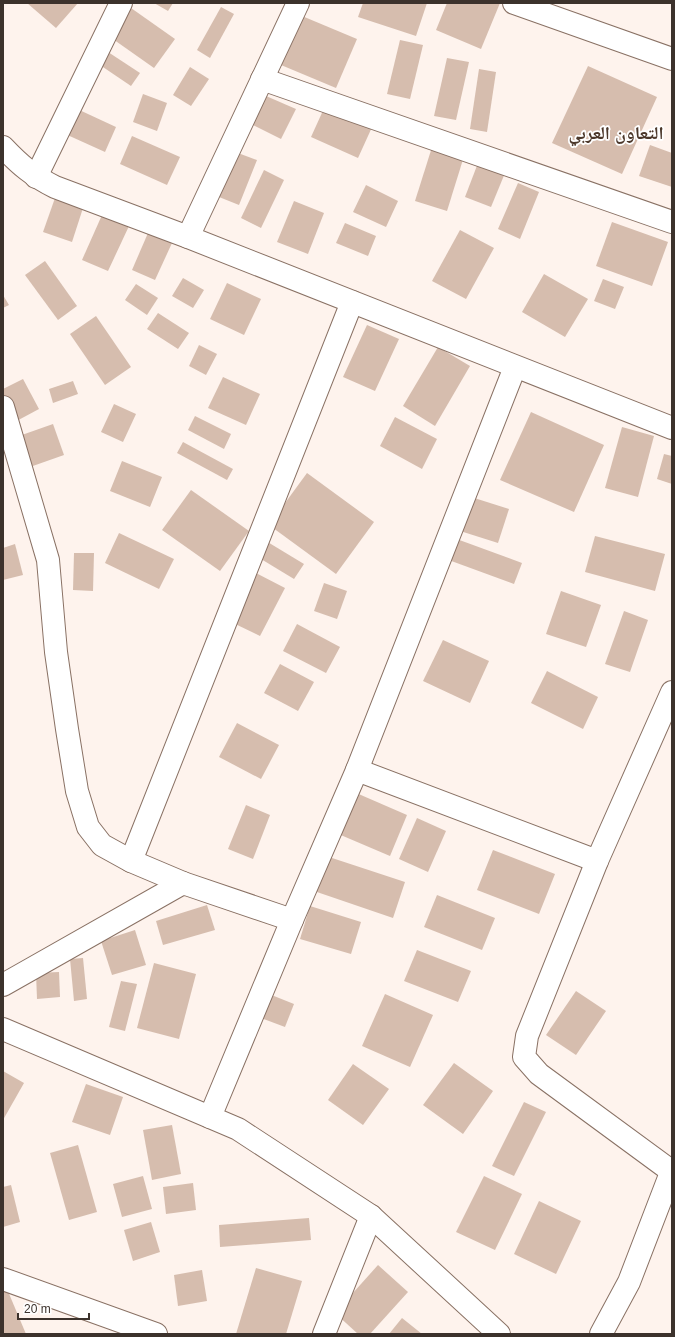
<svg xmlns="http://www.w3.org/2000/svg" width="675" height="1337" font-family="Helvetica,'Noto Naskh Arabic',sans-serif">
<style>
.building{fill:#d6bdae}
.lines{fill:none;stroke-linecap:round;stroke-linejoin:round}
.minor-casing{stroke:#897164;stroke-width:24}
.minor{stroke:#fff;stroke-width:22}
.labels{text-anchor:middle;stroke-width:3.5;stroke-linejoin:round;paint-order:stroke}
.district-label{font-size:18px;font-weight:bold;fill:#4b372a;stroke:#fff}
</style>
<rect width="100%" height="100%" fill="#fef3ed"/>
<!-- building -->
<g class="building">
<path d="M27,3H78L56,28Z"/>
<path d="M154,3H173L168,11Z"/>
<path d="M363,3H427L416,36L358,17Z"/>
<path d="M447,3H500L481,49L436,30Z"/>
<path d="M221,7L234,14L210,58L197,50Z"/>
<path d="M131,8L175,39L154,68L110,37Z"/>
<path d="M302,16L357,39L336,88L281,65Z"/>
<path d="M400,40L423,45L410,99L387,94Z"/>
<path d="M105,50L140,73L131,86L97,63Z"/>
<path d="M447,58L469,62L456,120L434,116Z"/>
<path d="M588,66L657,97L622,174L552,143Z"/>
<path d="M190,67L209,79L191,106L173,95Z"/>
<path d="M479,69L496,72L487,132L470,129Z"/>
<path d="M143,94L167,103L157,131L133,122Z"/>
<path d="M266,96L296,109L281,139L253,125Z"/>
<path d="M326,104L373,125L358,158L311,137Z"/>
<path d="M75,108L116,127L105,152L63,133Z"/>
<path d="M132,136L180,157L167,185L120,164Z"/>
<path d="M433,144L465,153L447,211L415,201Z"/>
<path d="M650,145L672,153V187L639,176Z"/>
<path d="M238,153L257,160L239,205L219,197Z"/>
<path d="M478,163L505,173L491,207L465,197Z"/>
<path d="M264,170L284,180L261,228L241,218Z"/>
<path d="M518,183L539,192L520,239L498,229Z"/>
<path d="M366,185L398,201L386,227L353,212Z"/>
<path d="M55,198L83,208L72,242L43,232Z"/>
<path d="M294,201L324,213L308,254L277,242Z"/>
<path d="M102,215L129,226L108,271L82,260Z"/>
<path d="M612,222L668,242L652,286L596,266Z"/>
<path d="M345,223L376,236L368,256L336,243Z"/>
<path d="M460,230L494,248L466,299L432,281Z"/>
<path d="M148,233L172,243L155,280L132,270Z"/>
<path d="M45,261L77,306L58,320L25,275Z"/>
<path d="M544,274L588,299L565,337L522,312Z"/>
<path d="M183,278L204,290L193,308L172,296Z"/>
<path d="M603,279L624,287L615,309L594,301Z"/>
<path d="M227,283L261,299L244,335L210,319Z"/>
<path d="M136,284L158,298L147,315L125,300Z"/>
<path d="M3,295L9,305L3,308Z"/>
<path d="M158,313L189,333L178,349L147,329Z"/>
<path d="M96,316L131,367L105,385L70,334Z"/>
<path d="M367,325L399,339L375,391L343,377Z"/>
<path d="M199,345L217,354L206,375L189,366Z"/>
<path d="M438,347L470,366L435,426L403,406Z"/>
<path d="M223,377L260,394L246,425L208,408Z"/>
<path d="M23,379L39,409L11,424L3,409V389Z"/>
<path d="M73,381L78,394L53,403L49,389Z"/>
<path d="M114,404L136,414L123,442L101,432Z"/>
<path d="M531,412L604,445L574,512L500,480Z"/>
<path d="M195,416L231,434L224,449L188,430Z"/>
<path d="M395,417L437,439L422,469L380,446Z"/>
<path d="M53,424L64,455L30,467L19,436Z"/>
<path d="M622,427L654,436L638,497L605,488Z"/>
<path d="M183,442L233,469L227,480L177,453Z"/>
<path d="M664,454L672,456V484L657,479Z"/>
<path d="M122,461L162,477L150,507L110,491Z"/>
<path d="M307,473L374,522L336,574L269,525Z"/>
<path d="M191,490L249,531L220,571L162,530Z"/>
<path d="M468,496L509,509L498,543L457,530Z"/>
<path d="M119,533L174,559L159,589L105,563Z"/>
<path d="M443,534L522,563L514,584L435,555Z"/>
<path d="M595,536L665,554L655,591L585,572Z"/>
<path d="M261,538L304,564L294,579L251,553Z"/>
<path d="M15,544L23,575L3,580V548Z"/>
<path d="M74,553H94L93,591L73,590Z"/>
<path d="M254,572L285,588L260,636L229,621Z"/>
<path d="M324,583L347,591L337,619L314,611Z"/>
<path d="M561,591L601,605L586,647L546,634Z"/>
<path d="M624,611L648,620L630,672L605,664Z"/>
<path d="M297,624L340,647L326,673L283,651Z"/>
<path d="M443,640L489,661L470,703L423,681Z"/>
<path d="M280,664L314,682L298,711L264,693Z"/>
<path d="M547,671L598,697L583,729L531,703Z"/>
<path d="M237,723L279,745L261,779L219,757Z"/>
<path d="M354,792L407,815L390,856L336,833Z"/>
<path d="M246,805L270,815L253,859L228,849Z"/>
<path d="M417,818L446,831L428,872L399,859Z"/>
<path d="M493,850L555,874L539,914L477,890Z"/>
<path d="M326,856L405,882L393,918L314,891Z"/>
<path d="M437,895L495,918L482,950L424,927Z"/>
<path d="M207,905L215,930L163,945L156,921Z"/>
<path d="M310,906L361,922L351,954L300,939Z"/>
<path d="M135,930L146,965L112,975L101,941Z"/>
<path d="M417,950L471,971L458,1002L404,981Z"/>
<path d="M83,958L87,999L74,1001L70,959Z"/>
<path d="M154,963L196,974L179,1039L137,1028Z"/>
<path d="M59,972L60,997L37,999L36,973Z"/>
<path d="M121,981L137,984L125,1031L109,1027Z"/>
<path d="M254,988L294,1004L285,1027L245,1012Z"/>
<path d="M576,991L606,1011L576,1055L546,1035Z"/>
<path d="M385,994L433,1015L410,1067L362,1046Z"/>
<path d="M454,1063L493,1091L463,1134L423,1105Z"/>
<path d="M353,1064L389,1089L363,1125L328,1100Z"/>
<path d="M3,1071L24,1083L3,1120Z"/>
<path d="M86,1084L123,1097L110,1135L72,1122Z"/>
<path d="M524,1102L546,1112L514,1176L492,1166Z"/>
<path d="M172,1125L181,1174L152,1180L143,1130Z"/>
<path d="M78,1145L97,1212L69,1220L50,1153Z"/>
<path d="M143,1176L152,1209L122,1217L113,1184Z"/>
<path d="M484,1176L522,1194L495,1250L456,1232Z"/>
<path d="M193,1183L196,1210L166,1214L163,1187Z"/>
<path d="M11,1185L20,1222L3,1227V1187Z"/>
<path d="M539,1201L581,1221L556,1274L514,1254Z"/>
<path d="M309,1218L311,1240L220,1247L219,1225Z"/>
<path d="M151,1222L160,1252L133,1261L124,1230Z"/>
<path d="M378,1265L408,1292L370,1334H358L335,1313Z"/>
<path d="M256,1268L302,1281L286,1334H236Z"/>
<path d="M202,1270L207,1301L178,1306L174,1275Z"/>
<path d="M7,1289L26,1334H3V1291Z"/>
<path d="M402,1318L422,1334H389Z"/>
</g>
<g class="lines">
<!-- minor casing -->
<g class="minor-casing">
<g id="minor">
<path d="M514,3L672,59"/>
<path d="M262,79L672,222"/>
<path d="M3,147C20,165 33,176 55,187L188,237L672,428"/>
<path d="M36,177L121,3"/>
<path d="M188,237L298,3"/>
<path d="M3,407L48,560L56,652L67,729L77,791L88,827L102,845L131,861L183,883"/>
<path d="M357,770L597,861"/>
<path d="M131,861L352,302"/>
<path d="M3,985L183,883L292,920"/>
<path d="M3,1029L238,1129L371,1216L499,1334"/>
<path d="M210,1117L292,920L357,770L515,367"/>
<path d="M671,1171L539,1074L524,1057L527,1036L597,861L672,692"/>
<path d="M3,1279L156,1334"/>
<path d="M324,1334L371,1216"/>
<path d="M601,1334L629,1282L672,1170"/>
</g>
</g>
<!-- minor -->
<use href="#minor" class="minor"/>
</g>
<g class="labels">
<!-- district labels -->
<g class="district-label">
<text x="616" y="139">التعاون العربي</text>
</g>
</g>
<!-- border -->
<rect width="675" height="1337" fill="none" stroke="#3c322c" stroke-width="8"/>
<!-- scale -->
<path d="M18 1313v6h71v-6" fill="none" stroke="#3c322c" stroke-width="2"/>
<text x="24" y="1313" font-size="12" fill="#3c322c" stroke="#ffffff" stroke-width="3" paint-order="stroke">20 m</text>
</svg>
